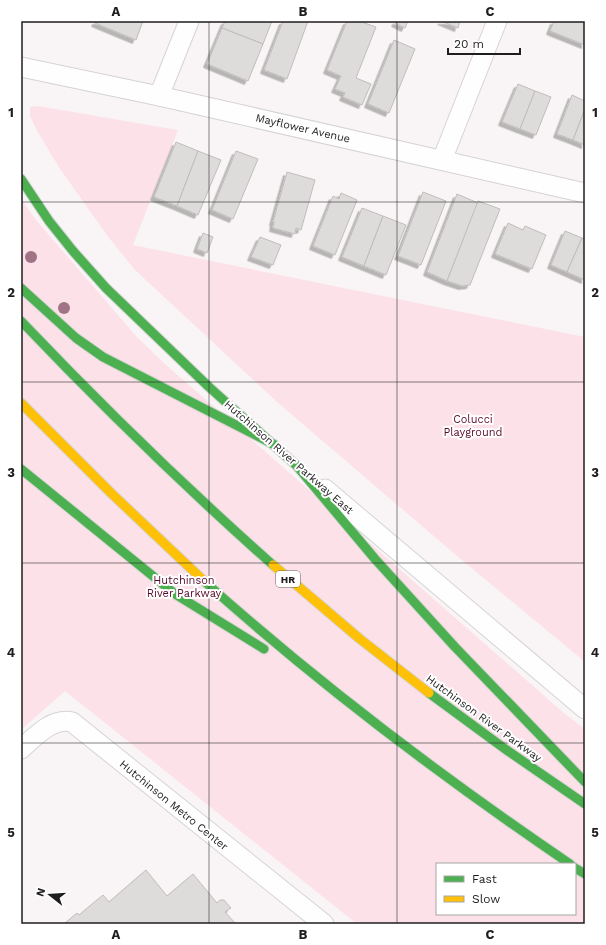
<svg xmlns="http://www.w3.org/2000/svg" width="606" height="945" font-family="'Work Sans',sans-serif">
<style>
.green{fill:#fce2e8;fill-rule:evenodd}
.building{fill:#dedbdb;stroke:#bfbcbc;filter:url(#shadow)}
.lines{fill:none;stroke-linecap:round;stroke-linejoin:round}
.street-casing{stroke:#d6d3d4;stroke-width:21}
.fast-casing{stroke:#d6d3d4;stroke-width:11}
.slow-casing{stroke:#d6d3d4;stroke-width:11}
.street{stroke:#fefefe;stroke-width:19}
.fast{stroke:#4caf50;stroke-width:9}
.slow{stroke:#ffc107;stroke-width:9}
.tree{fill:#a07486}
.grid{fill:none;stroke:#1f1d1d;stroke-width:1;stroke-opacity:0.55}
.labels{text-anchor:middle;stroke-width:4;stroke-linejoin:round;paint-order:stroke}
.shield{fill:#fff;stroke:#626161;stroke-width:1}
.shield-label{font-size:10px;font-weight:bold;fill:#1f1d1d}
.street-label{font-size:11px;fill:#1f1d1d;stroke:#fff}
.park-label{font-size:11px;fill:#580a2a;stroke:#fff}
.neatline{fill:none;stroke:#1f1d1d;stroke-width:1.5}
.grid-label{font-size:13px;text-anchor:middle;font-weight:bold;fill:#1f1d1d}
</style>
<defs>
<filter id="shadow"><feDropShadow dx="-3.5" dy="3.5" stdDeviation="0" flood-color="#0004"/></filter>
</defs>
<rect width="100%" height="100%" fill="#f9f5f6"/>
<!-- green -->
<g class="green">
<path d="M38,106L178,130L133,245L585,337V662L457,556L277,402L135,270L109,238L60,169L36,129L30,116V107Z"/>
<path d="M21,199L36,220L137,337L164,363L565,714L585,729V924H357L65,691L23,728L21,725ZM437,864H575V914H437Z"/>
</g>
<!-- building -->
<g class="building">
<path d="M96,21H143L136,40L95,23Z"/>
<path d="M225,21H272L263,44L222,28Z"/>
<path d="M283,21H308L287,79L264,70Z"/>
<path d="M347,21H359L376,27L356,78L371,84L362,105L343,97L345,93L335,89L341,76L327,70Z"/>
<path d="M396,21H408L405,28L395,23Z"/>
<path d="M441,21H460L458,28Z"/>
<path d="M554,21H585V45L550,31Z"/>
<path d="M222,28L263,44L248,81L207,64Z"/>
<path d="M394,40L415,49L389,113L368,104Z"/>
<path d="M518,84L535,91L520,129L502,122Z"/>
<path d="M535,91L551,97L536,135L520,129Z"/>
<path d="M572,95L585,101V109L573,140L557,134Z"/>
<path d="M585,109V145L573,140Z"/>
<path d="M176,142L198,151L177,206L154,197Z"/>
<path d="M198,151L221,160L198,215L177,206Z"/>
<path d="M236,151L258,159L233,219L212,210Z"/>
<path d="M287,172L315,180L301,230L296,228L295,234L273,228L274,222H273Z"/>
<path d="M423,192L446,201L421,265L398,256Z"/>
<path d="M341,193L357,200L335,255L313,246L333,196L339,199Z"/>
<path d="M457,194L478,203L447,281L427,272Z"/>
<path d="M478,201L500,209L470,285L462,286L447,281Z"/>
<path d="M362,208L383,216L364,266L342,257Z"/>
<path d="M383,216L406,225L386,275L364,266Z"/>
<path d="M508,223L523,230L525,226L546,235L532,269L495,254Z"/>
<path d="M565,231L582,238L567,272L551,265Z"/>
<path d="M203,233L213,237L207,253L197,249Z"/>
<path d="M260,237L281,245L273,265L251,257Z"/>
<path d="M582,238L585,239V280L567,272Z"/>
<path d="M146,870L167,896L193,874L217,903L220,900H224L231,908L225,912L236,924H64L77,913L79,915L103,895L109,902Z"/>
</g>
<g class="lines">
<!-- street casing -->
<g class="street-casing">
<g id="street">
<path d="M21,67L159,96L585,193"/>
<path d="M159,96L189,21"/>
<path d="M442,160L497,21"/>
<path d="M325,489L585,709"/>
<path d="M21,749C35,737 52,717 72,722L324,924"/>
</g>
</g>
<!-- fast casing -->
<g class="fast-casing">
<g id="fast">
<path d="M21,179L49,221L73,251L106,288L209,387L297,466"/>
<path d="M21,288L76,338L103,357L275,445"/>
<path d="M21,321C102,406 185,487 273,565"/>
<path d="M297,466L375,559L455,647L585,782"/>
<path d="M21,469L175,594L264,649"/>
<path d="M204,581C319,684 442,777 570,864"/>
<path d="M429,693L508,751L585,804"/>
<path d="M575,868L585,874"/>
</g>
</g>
<!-- slow casing -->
<g class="slow-casing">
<g id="slow">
<path d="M21,403L111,493L204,581"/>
<path d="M273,565L360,639L429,693"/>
</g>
</g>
<!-- street -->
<use href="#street" class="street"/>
<!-- fast -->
<use href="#fast" class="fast"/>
<!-- slow -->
<use href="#slow" class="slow"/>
</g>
<!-- trees -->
<g class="tree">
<circle cx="31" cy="257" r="6"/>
<circle cx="64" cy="308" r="6"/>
</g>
<!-- grid -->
<path class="grid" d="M209,21V924M397,21V924M21,202H585M21,382H585M21,563H585M21,743H585"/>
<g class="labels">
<!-- shield labels -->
<rect class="shield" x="276" y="571" width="24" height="16" rx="3"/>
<g class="shield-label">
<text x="288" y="583">HR</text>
</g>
<!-- street labels -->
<g class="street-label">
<text transform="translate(303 128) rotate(13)" y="4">Mayflower Avenue</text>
<text transform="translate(289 457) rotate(41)" y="4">Hutchinson River Parkway East</text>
<text transform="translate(484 718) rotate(36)" y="4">Hutchinson River Parkway</text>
<text transform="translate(174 805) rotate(39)" y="4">Hutchinson Metro Center</text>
</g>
<!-- park labels -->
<g class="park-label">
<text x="473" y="423">Colucci<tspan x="473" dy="13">Playground</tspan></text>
<text x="184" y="584">Hutchinson<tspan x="184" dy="13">River Parkway</tspan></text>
</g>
</g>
<!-- border -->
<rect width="606" height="945" fill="none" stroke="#ffffff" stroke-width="44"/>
<!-- legend -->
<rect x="436" y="863" width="140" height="52" fill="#ffffff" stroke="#a5a5a5"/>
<rect x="444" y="876" width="20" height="6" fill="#4caf50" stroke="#a5a5a5"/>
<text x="472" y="883" font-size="12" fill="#1f1d1d">Fast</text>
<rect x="444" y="896" width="20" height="6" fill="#ffc107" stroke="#a5a5a5"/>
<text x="472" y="903" font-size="12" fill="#1f1d1d">Slow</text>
<!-- north arrow -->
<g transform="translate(50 895) rotate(287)" stroke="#ffffff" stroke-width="3" paint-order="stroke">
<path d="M0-3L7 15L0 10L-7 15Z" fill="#1f1d1d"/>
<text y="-6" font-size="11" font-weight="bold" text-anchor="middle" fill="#1f1d1d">N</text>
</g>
<!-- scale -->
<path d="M448 48v6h72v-6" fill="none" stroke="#1f1d1d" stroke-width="2"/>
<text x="454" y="48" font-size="12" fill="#1f1d1d" stroke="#ffffff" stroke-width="3" paint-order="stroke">20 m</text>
<rect x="22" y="22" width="562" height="901" class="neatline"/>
<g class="grid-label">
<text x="116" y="16">A</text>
<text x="303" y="16">B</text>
<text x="490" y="16">C</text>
<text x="11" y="117">1</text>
<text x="595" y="117">1</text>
<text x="11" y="297">2</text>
<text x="595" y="297">2</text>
<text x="11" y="477">3</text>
<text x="595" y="477">3</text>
<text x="11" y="657">4</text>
<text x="595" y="657">4</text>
<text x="11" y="837">5</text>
<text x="595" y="837">5</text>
<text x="116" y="939">A</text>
<text x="303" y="939">B</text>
<text x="490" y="939">C</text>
</g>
</svg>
